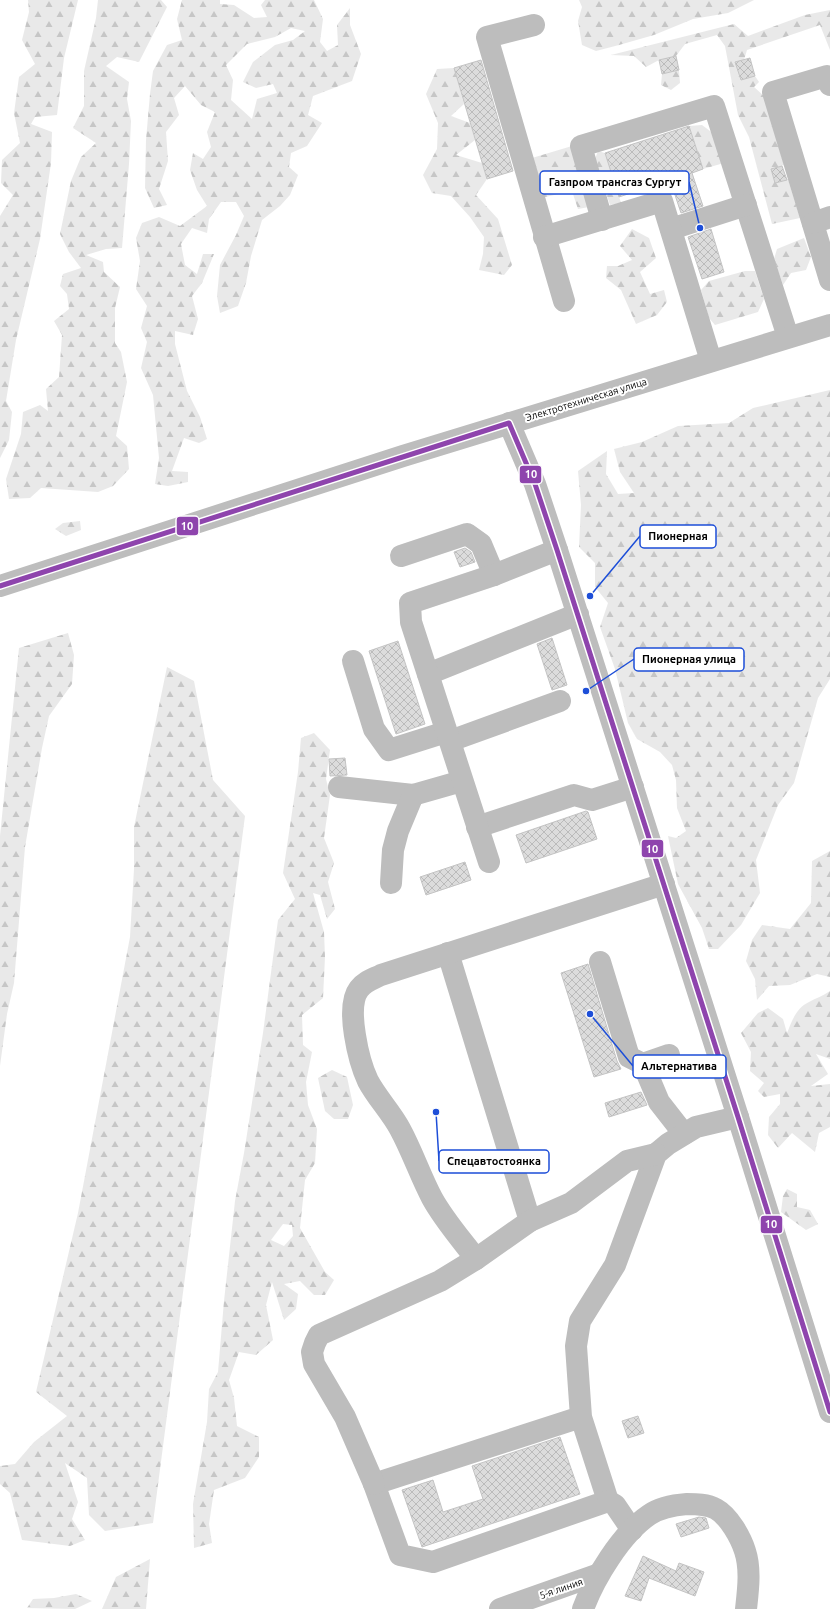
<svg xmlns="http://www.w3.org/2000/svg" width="830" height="1609" font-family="Ubuntu,sans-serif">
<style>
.forest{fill:url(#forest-firs);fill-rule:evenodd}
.building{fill:url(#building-cross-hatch);stroke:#c4c4c4}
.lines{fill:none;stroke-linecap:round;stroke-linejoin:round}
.minor{stroke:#bdbdbd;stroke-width:22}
.major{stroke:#bdbdbd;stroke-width:22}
.bus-1-casing{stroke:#fff;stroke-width:8}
.bus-1{stroke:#8e44ad;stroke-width:5}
.labels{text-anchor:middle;stroke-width:4;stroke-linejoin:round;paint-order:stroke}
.street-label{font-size:10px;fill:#000;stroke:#fff}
.leader{fill:none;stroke:#1d4ed8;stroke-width:1.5}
.callout-dot{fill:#1d4ed8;stroke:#fff;stroke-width:1.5}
.callout{fill:#fff;stroke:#1d4ed8;stroke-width:1.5}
.callout-label{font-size:11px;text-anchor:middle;font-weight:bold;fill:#000}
.line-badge{stroke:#fff;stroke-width:1.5}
.badge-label{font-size:11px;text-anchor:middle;font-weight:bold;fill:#fff}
</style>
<defs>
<pattern id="forest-firs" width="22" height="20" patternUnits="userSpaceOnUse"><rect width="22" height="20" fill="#e9e9e9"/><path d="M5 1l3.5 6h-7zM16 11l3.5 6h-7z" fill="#c6c6c6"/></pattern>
<pattern id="building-cross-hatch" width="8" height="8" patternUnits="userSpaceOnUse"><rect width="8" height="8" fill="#dcdcdc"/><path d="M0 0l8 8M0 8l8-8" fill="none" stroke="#bbb"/></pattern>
</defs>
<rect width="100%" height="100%" fill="#fff"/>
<!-- forest -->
<g class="forest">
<path d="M28,0H78L64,58L57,115L35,117L31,124L52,132L51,163L40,239L16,340L6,401L12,412L9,440L0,458V216L13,195L1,183L2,160L20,143L14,113L19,77L35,64L22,40L29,12Z"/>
<path d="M98,0H161L167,7L139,62L117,57L106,66L129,82L127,99L131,121L129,164L122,248L106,249L86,255L103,262L104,272L120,287L115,308V343L121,352L127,382L116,436L127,446L129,469L113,486L98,492L41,488L30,498L9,499L6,479L21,434L23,412L40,405L48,411L46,389L59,377L62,335L54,321L69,309L67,294L60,286L63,274L81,268L69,252L60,234L71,181L81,157L96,143L73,128L84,106V71L96,18Z"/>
<path d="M182,0H220V4L234,5L254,18L267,17L261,5L265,0H314L323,19L320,42L327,51L338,45L337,25L350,8V25L361,54L352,81L313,96L308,115L322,123L307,146L291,153L289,167L298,175L290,195L280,206L262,220L251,256L246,283L238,306L220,313L217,296L220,265L236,235L244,216L236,202H221L209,219L207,233L192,228L181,244L185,265L197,274L203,254H214L202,283L192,296L198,319L193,335L175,331V344L187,391L200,417L207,439L199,443L184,438L172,471L188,472V482L168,486L155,484L159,458L153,395L141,368L147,342L141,328L147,306L136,289L140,261L136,238L142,223L159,217L180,226L207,206L197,190L190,170L193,153L203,159L211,147L207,132L215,112L201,105L185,86L174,98L179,115L166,132L168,161L159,189L167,205L154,208L145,188L146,140L150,94L153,71L167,45L182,40L177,19ZM291,28L305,31L293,40L275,45L253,62L243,82L256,88L273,84L277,93L257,99L252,119L231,100L233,80L226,65L247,44L275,37Z"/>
<path d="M579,0H754L728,13L693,19L654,35L619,45L596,51L582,45L578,21L582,7Z"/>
<path d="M830,10V50L820,25L747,50L744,60L736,62L741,80L755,76L759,82L754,87L764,96L784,165L771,170L775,183L788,179L800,218L772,224L749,137L738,115L725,46L717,35L685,44L676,56L659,60L646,67L634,56L611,55L734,24L748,36L805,15Z"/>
<path d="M454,68L464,104L451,116L470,123L475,140L456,155L482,163L487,179L476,195L498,219L512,265L504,275L479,270L483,254L484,237L470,217L451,196L432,193L423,175L437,149L438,123L426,94L437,69Z"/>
<path d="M679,70L680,83L671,90L661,85L662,74Z"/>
<path d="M702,125L714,134L724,163L703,169L689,126Z"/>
<path d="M572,146L589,207L578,209L572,191L541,198L532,158Z"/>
<path d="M598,151L605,153L621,203L610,205L595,159Z"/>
<path d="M632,229L649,238L656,258L640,272L650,294L664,290L667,302L657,315L636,324L621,290L606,278L607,266H618L632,260L620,246Z"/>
<path d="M804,238L811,257L806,270L791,273L783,285L774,259L777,249Z"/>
<path d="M745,271H755L764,299L758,312L715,325L709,318L701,290L709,281Z"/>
<path d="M830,390V679L818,698L794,783L778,805L756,860L760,893L741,925L718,949H709L702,928L678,884L668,836L676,838L686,831L677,808L676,780L672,765L660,752L637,739L628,723L615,669L600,627L608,603L595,587V563L579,547L581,505L578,471L607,451L606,474L618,494L634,493L620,472L614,449L642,442L678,426L729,423L753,408Z"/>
<path d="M80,521L81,530L66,536L55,529L63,523Z"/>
<path d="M68,633L74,655L72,684L49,716L42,748L25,847L14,983L7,1014L0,1066V836L19,648Z"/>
<path d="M167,667L194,681L213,780L245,816L153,1523L105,1531L89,1515L87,1478L65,1463L78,1502L72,1519L85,1540L70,1546L22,1540L10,1493L0,1484V1466L15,1464L34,1442L67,1416L36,1392L78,1213L130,937L134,869V827Z"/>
<path d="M314,733L330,750L326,779L330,795L324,838L334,863L328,882L335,909L327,919L320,895L313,893L324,932L325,957L323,998L302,1015L303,1045L312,1052L306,1082L308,1105L317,1129L315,1163L305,1180L300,1228L325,1272L334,1280L325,1295H314L300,1281L284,1284L298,1294L296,1309L284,1320L272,1282L266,1305L273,1340L256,1355L239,1352L229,1380L234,1398L237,1426L259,1437V1457L245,1478L214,1490L209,1524L212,1543L194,1548L193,1504L207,1422L209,1389L218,1372L224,1301L235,1201L244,1153L263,1033L278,920L295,899L283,873L298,772L301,738ZM283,1224L292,1225L293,1236L284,1246L271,1240Z"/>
<path d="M830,851V977L817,974L790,985L769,986L757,1000L755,979L746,961L752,940L762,925L790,929L811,903L812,861Z"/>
<path d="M830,991V1059L816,1054L828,1074L811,1086L830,1084V1127L819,1133L815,1152L792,1133L778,1148L768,1135L769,1117L780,1104V1094L764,1097L758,1091L764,1083L750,1071L751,1052L741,1033L758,1013L768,1008L783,1019L787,1033C792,1021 796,1008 809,1002C816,998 823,996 830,991Z"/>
<path d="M332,1070L347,1077L353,1105L348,1119H334L325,1111L318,1078Z"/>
<path d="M787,1189L797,1194V1207L810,1210L818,1224L806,1230L781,1212L783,1196Z"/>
<path d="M150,1559L146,1609H102L116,1577Z"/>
<path d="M76,1594L92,1601L75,1609L27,1608L33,1599L54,1598Z"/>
</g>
<!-- building -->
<g class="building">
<path d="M676,56L679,70L662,74L659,60Z"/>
<path d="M750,58L755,76L741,80L735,62Z"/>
<path d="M481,60L513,171L487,179L454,68Z"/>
<path d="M689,126L703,169L692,173L703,206L681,213L670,180L619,197L605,153Z"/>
<path d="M782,166L787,180L775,183L771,169Z"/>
<path d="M711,229L724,272L702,279L688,237Z"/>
<path d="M465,548L471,552L475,562L460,567L454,552Z"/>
<path d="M552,638L567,685L552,690L537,644Z"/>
<path d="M398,641L425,724L396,734L369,651Z"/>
<path d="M345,758L347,775L330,776L329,759Z"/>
<path d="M586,811L588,812L597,839L526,863L516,835Z"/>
<path d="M465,862L471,880L426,895L420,877Z"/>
<path d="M588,964L617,1061L621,1069L594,1077L561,973Z"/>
<path d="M641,1092L647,1105L609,1117L605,1103Z"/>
<path d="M638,1416L644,1433L628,1438L622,1421Z"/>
<path d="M560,1437L580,1494L422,1547L402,1490L433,1480L443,1512L483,1499L472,1466Z"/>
<path d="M699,1517L706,1518L709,1528L681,1537L676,1524Z"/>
<path d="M643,1556L676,1571L679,1563L704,1572L695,1596L649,1578L641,1601L625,1596Z"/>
</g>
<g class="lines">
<!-- minor -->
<g class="minor">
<path d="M534,25L487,37L564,301"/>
<path d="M830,85L827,76L773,92L830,280"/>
<path d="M602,220L581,146L714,106L788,337"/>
<path d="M813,223L830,217"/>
<path d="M671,229L746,205"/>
<path d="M544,237L662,201L711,361"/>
<path d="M509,423L535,484L557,550L738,1117L830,1412"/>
<path d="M401,556L467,534L481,544L494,575"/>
<path d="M353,661L374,729L389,750L446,732"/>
<path d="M428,674L578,614"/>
<path d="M450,741L560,701"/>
<path d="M339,787L413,795L462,781"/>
<path d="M477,827L574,795L592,800L633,787"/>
<path d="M489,862L411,622L410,603L494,575L557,550"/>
<path d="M391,883L393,850L398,831L413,795"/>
<path d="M448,953L530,1221"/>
<path d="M600,962L629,1057L643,1064L669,1055"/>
<path d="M643,1064L659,1102L684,1134"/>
<path d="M476,1259C461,1239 444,1220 432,1198C420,1175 412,1151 400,1129C391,1112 377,1098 368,1081C359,1062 345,1007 359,989C364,982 373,979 381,975L664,884"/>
<path d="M581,1417L608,1501L433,1562L400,1555L374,1484L581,1417L576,1346L580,1321L615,1265L656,1154L668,1144L696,1127L738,1117"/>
<path d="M374,1484L345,1417L314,1364L312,1352L315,1343L319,1335L440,1281L476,1259L530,1221L571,1203L627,1161L656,1154"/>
<path d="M608,1501L615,1505L632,1530"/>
<path d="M500,1609L599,1574"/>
<path d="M583,1609C594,1579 621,1534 649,1515C659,1508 674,1505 687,1504C696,1504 707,1504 716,1509C729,1516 741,1538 745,1551C751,1569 748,1591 746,1609"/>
</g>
<!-- major -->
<path class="major" d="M0,586L403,456L830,325"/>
<!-- bus-1 casing -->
<g class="bus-1-casing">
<path id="bus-1" d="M0,586L509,423L535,484L557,550L738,1117L830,1412"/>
</g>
<!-- bus-1 -->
<use href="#bus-1" class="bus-1"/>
</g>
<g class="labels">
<!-- street labels -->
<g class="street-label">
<text transform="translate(586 399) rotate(-17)" y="4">Электротехническая улица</text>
<text transform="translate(561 1588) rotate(-19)" y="4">5-я линия</text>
</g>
</g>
<!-- callouts -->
<path class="leader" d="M700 228L689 182M590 596L640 536M586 691L634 659M590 1014L633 1066M436 1112L439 1161"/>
<g class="callout-dot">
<circle cx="700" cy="228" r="4"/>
<circle cx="590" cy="596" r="4"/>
<circle cx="586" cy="691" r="4"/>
<circle cx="590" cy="1014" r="4"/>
<circle cx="436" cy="1112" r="4"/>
</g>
<g class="callout">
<rect x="540" y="171" width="149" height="23" rx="4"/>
<rect x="640" y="525" width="76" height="23" rx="4"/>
<rect x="634" y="648" width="110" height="23" rx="4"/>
<rect x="633" y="1055" width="93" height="23" rx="4"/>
<rect x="439" y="1150" width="110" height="23" rx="4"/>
</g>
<g class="callout-label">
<text x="615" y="186">Газпром трансгаз Сургут</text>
<text x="678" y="540">Пионерная</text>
<text x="689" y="663">Пионерная улица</text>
<text x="679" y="1070">Альтернатива</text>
<text x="494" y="1165">Спецавтостоянка</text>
</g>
<g class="line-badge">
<rect x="519" y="465" width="23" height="19" rx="4" fill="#8e44ad"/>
<rect x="176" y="516" width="23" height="20" rx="4" fill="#8e44ad"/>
<rect x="641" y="839" width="23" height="19" rx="4" fill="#8e44ad"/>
<rect x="760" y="1215" width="23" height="19" rx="4" fill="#8e44ad"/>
</g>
<g class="badge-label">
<text x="531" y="478">10</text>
<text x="187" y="530">10</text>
<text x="652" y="853">10</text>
<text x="771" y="1228">10</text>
</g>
</svg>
